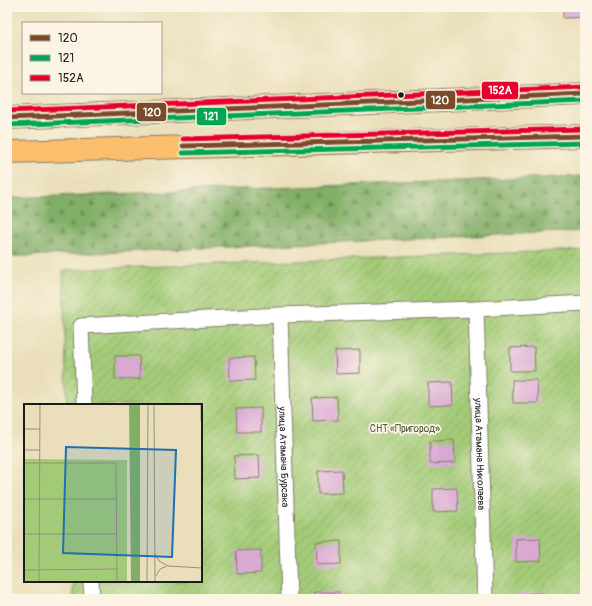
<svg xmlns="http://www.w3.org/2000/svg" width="592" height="606" font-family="Pangolin,sans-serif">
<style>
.forest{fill:url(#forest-firs);stroke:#4f6642}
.garden{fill:url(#garden-furrows);stroke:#60744a}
.building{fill:#d9a8d3}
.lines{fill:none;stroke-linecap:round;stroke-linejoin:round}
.minor-casing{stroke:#837e6b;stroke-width:17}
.primary-casing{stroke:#837e6b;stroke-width:24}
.minor{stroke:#fff;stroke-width:15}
.primary{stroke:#fabe6d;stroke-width:22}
.bus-1-casing{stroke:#fcf5e5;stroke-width:8}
.bus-2-casing{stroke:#fcf5e5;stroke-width:8}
.bus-3-casing{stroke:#fcf5e5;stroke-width:8}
.bus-1{stroke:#7a4b2a;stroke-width:5}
.bus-2{stroke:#00a651;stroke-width:5}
.bus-3{stroke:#e4002b;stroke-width:5}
.bus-dot{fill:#1c1c1c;stroke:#fcf5e5;stroke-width:1.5}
.labels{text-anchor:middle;stroke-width:3.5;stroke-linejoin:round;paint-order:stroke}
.park-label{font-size:10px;fill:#4b593c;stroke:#fcf5e5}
.street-label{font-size:10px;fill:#1c1c1c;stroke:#fcf5e5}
.inset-road{fill:none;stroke:#98917b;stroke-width:1}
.view{fill:#1f6fb2;fill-opacity:0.15;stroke:#1f6fb2;stroke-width:2}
.inset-edge{fill:none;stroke:#1c1c1c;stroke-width:2}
.line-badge{stroke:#fcf5e5;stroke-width:1.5}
.badge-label{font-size:11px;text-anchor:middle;font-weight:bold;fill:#fff}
</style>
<defs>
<pattern id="forest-firs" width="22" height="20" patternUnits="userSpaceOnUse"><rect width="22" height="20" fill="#82af68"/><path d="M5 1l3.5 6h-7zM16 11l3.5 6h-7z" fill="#6a8e55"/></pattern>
<pattern id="garden-furrows" width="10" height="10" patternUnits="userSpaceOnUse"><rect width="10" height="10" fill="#a3cb77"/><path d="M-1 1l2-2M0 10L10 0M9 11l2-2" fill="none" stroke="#8cae66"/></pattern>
</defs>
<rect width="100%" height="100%" fill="#fcf5e5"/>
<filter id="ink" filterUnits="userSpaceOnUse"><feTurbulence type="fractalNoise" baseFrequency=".025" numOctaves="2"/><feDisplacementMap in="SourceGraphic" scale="8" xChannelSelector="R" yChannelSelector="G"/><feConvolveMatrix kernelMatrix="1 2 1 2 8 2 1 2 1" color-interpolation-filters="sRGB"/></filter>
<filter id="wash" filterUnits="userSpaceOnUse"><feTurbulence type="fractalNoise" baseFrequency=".012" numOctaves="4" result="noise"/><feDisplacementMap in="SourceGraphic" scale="16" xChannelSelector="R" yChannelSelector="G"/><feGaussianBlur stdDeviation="0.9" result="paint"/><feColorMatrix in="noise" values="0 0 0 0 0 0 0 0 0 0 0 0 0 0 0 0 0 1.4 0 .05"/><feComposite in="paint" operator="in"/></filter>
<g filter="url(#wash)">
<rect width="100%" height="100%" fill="#eadfba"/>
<!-- forest -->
<path class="forest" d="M585,176V231L7,257V198Z"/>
<!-- garden -->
<path class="garden" d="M585,250V599H73V581H201V405H67L63,270Z"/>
<g id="blocks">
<!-- building -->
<g class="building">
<path d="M563,7H585V17L563,18Z"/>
<path d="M534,347L535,371H510V348Z"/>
<path d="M360,350V373L336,374L335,351Z"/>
<path d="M115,356H139L140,379H115Z"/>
<path d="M254,357L255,380L230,381L229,358Z"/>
<path d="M512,380H537L538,403H513Z"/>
<path d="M452,382L453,405L428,406V383Z"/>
<path d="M337,397L338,420L313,421L312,398Z"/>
<path d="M261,408V432H237L236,409Z"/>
<path d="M454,440L455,463L430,464V441Z"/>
<path d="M259,455L260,478L235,479L234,456Z"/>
<path d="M342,470L343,493L318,494V471Z"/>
<path d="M457,488L458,511L433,512V489Z"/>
<path d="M540,538L541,561L516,562V539Z"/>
<path d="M341,541V564L317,565L316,542Z"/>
<path d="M261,550V573L237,574L236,551Z"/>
<rect x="314" y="592" width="25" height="7"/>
<path d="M543,593V599H518V594Z"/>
<rect x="439" y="596" width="24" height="3"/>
</g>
</g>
</g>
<g filter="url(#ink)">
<use href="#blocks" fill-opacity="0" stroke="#837e6b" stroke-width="1"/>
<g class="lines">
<!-- minor casing -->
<g class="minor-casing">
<g id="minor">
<path id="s1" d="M476,309L485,599"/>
<path id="s2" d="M280,315L289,599"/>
<path d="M84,405L81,326L280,315L476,309L585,303"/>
<path d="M91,581L92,599"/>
</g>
</g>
<!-- primary casing -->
<g class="primary-casing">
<g id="primary">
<path d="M7,118L585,94"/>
<path d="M7,152L585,136"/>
</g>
</g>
<!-- minor -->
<use href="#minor" class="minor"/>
<!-- primary -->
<use href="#primary" class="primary"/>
<!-- bus-1 casing -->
<g class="bus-1-casing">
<g id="bus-1">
<path d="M7,118L585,94"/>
<path d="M183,146L585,136"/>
</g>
</g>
<!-- bus-2 casing -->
<g class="bus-2-casing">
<g id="bus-2">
<path d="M7,125L585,101"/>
<path d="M183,153L585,143"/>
</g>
</g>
<!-- bus-3 casing -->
<g class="bus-3-casing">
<g id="bus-3">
<path d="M7,111L585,87"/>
<path d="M183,139L585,129"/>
</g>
</g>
<!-- bus-1 -->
<use href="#bus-1" class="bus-1"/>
<!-- bus-2 -->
<use href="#bus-2" class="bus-2"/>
<!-- bus-3 -->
<use href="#bus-3" class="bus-3"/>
</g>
</g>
<!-- markers -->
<circle class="bus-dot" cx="401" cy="95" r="3.5"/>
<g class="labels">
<!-- park labels -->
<g class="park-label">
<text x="405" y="432">СНТ «Пригород»</text>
</g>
<!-- street labels -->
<g class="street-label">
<text dy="4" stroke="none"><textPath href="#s1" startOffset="145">улица Атамана Николаева</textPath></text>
<text dy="4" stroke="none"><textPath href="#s2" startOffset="142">улица Атамана Бурсака</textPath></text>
</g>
</g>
<!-- overview -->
<g transform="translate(24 404)">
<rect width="178" height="178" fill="#eadfba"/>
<path d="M105,0H116V178H107Z" fill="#82af68"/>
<path d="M0,55L103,56V178H0Z" fill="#a3cb77"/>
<path class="inset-road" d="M130,0L131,178M177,0V17M0,25H16M0,46H16M0,59H92L93,178M0,95H93M0,130H93M131,150L135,157L144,162L178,164M0,166L94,165M132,172L136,165L143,162M15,178L16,0M123,178L124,0"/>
<path class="view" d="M42,43L152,46L148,153L39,149Z"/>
<rect width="178" height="178" class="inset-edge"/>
</g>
<g class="line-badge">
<rect x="481" y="81" width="38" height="19" rx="4" fill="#e4002b"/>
<rect x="425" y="90" width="31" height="20" rx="4" fill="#7a4b2a"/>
<rect x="136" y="102" width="31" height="20" rx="4" fill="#7a4b2a"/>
<rect x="196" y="107" width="31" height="19" rx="4" fill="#00a651"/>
</g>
<g class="badge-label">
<text x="500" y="94">152A</text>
<text x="440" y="104">120</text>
<text x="152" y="116">120</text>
<text x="211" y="120">121</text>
</g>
<!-- margin -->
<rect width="592" height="606" fill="none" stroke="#fcf5e5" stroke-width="24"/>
<!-- legend -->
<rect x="22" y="22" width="140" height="72" fill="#fcf5e5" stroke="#a29e95"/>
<rect x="30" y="35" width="20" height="6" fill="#7a4b2a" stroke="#a29e95"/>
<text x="58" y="42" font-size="12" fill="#1c1c1c">120</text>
<rect x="30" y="55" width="20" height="6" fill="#00a651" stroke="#a29e95"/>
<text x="58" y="62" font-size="12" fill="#1c1c1c">121</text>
<rect x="30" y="75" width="20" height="6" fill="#e4002b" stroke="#a29e95"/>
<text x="58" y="82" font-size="12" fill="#1c1c1c">152A</text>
</svg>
